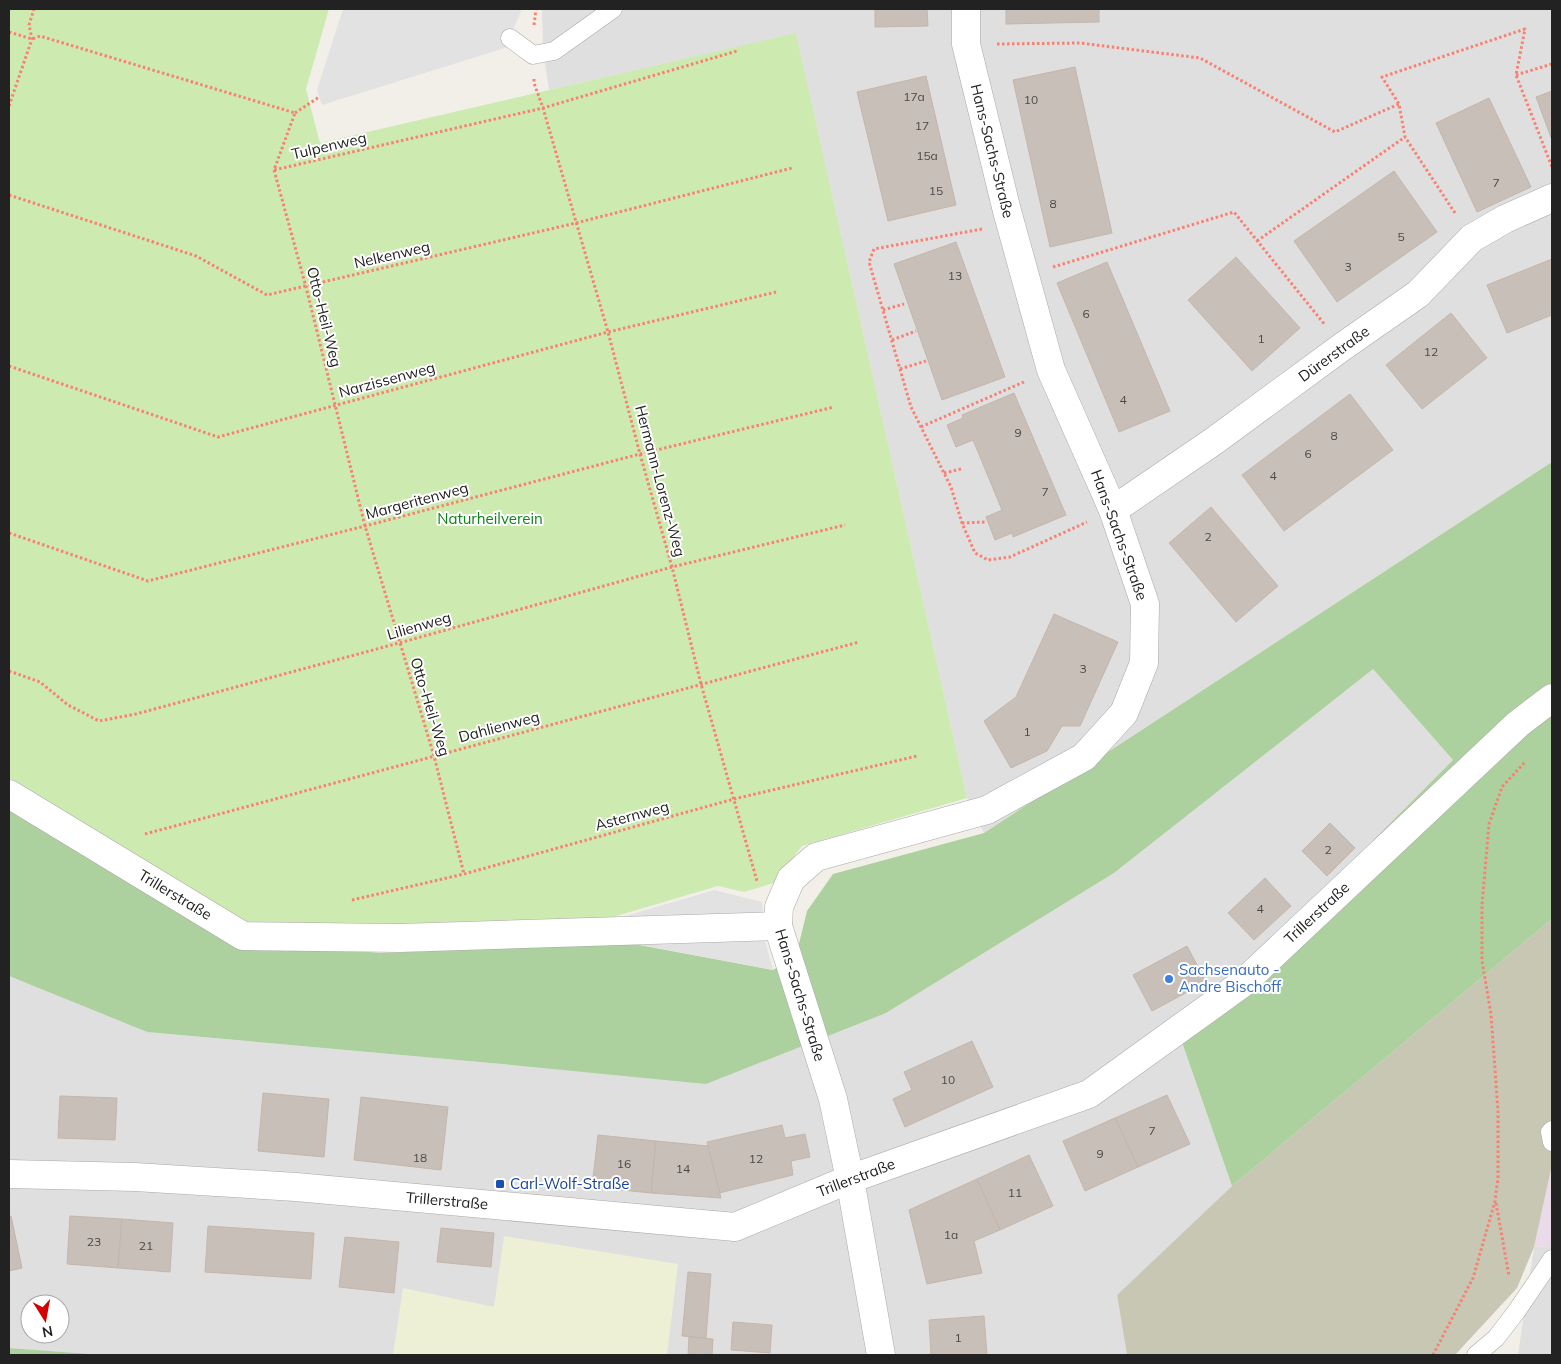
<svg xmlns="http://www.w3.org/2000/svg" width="1561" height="1364" font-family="Mulish,sans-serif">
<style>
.residential{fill:#e0dfdf;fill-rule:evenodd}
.industrial{fill:#ebdbe8}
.construction{fill:#c7c7b4}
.farmland{fill:#eef0d5}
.grass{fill:#cdebb0}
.forest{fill:#add19e}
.parking{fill:#e2e2e2}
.building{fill:#c7bfb8;stroke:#c4b6ab}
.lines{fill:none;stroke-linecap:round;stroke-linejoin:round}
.service-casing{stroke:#a9a9a9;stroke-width:19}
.minor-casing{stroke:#a9a9a9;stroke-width:29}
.path{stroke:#fa8072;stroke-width:3;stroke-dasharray:2.5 2.5;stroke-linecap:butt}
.service{stroke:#fff;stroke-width:18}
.minor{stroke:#fff;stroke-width:28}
.shop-dot{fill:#3f7fe0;stroke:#fff;stroke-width:2}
.transit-dot{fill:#1a4fb4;stroke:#fff;stroke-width:2}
.labels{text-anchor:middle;stroke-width:4;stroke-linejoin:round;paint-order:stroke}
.number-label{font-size:12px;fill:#4b4948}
.street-label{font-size:15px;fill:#222;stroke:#fff}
.park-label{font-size:15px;fill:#0c8416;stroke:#fff}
.shop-label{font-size:15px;fill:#366cbe;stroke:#fff;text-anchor:start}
.transit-label{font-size:15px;fill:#164399;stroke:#fff;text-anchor:start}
</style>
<rect width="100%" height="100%" fill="#f2efe9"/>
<!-- residential -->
<g class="residential">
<path d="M542,9H1552V462L984,833L967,798L796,34L549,90L543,49Z"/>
<path d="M1372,668L1453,760L1254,960L1175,1022L1232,1186L1117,1295L1127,1355H104L9,1348V976L147,1032L512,1065L886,1013L1114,873ZM30,1304H60V1334H30Z"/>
<path d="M1552,1246V1355H1518L1534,1247Z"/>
</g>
<!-- industrial -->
<path class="industrial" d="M1552,1165V1246L1534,1247Z"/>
<!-- construction -->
<path class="construction" d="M1552,919V1165L1534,1247L1517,1288L1455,1355H1127L1117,1295L1232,1186Z"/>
<!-- farmland -->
<path class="farmland" d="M504,1236L678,1264L667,1355H393L403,1288L494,1307Z"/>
<!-- grass -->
<path class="grass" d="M9,9H329L306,89L320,143L796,33L967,798L802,846L774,883L744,892L718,886L613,917L408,928L250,929L9,781Z"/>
<!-- forest -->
<g class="forest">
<path d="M1552,462V919L1232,1186L1175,1022L1254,960L1453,760L1373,669L1114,873L886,1013L706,1084L512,1065L147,1032L9,976V809L229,942L381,953L629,943L773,970L796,956L807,911L833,874L984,833Z"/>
<path d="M9,1348L104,1355H9Z"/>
</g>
<!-- parking -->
<g class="parking">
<path d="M343,9H522L505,48L322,105L317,90Z"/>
<path d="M714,890L762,902L764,937L773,970L629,943L619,918Z"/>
</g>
<!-- building -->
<g class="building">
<path d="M875,9H927L928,26L875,27Z"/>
<path d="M1006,9H1099V22L1006,24Z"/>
<path d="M1075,67L1112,233L1050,247L1013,80Z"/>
<path d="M926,76L956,205L888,221L857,92Z"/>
<path d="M1552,91V140L1536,97Z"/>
<path d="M1489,98L1531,187L1477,212L1436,123Z"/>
<path d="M1394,171L1437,232L1337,302L1294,241Z"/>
<path d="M956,242L1005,377L942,400L894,264Z"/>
<path d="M1236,257L1300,328L1252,371L1188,300Z"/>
<path d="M1552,259V315L1507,333L1487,285Z"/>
<path d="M1107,262L1170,411L1119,432L1057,283Z"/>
<path d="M1451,313L1487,358L1422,409L1386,365Z"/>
<path d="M1014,393L1066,515L1013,537L1012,533L995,540L986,517L1002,510L973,440L956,447L947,425L963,418L962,415Z"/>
<path d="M1350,394L1393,450L1284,531L1242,475Z"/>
<path d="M1211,507L1278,586L1236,622L1169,543Z"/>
<path d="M1054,614L1118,642L1080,726H1062L1047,751L1011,768L984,721L1016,697Z"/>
<path d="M1330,823L1355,848L1327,876L1302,851Z"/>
<path d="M1265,878L1291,906L1254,940L1228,913Z"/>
<path d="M1187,946L1206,982L1152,1011L1133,975Z"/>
<path d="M972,1041L993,1087L905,1127L893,1099L912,1090L904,1072Z"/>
<path d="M263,1093L329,1099L324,1157L258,1151Z"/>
<path d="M1167,1095L1190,1144L1138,1167L1115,1118Z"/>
<path d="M60,1096L117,1098L115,1140L58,1138Z"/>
<path d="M361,1097L448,1107L441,1170L354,1160Z"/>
<path d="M1115,1118L1138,1167L1085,1191L1063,1141Z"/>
<path d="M782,1125L785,1138L805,1134L810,1157L791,1161L793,1175L719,1193L707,1142Z"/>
<path d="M598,1135L656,1141L651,1193L592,1187Z"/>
<path d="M656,1141L708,1146L721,1198L651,1193Z"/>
<path d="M1029,1155L1053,1206L1000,1230L977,1179Z"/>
<path d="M977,1179L1000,1230L974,1241L982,1273L927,1284L909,1210Z"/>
<path d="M11,1216L22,1268L9,1271V1217Z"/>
<path d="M70,1216L122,1219L118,1268L67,1264Z"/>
<path d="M122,1219L173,1223L170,1272L118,1268Z"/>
<path d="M208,1226L314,1233L311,1279L205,1272Z"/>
<path d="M441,1228L494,1233L491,1267L437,1262Z"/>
<path d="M345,1237L399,1242L394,1293L339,1287Z"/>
<path d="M688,1272L711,1274L706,1338L682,1336Z"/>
<path d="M984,1316L987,1355H931L929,1320Z"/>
<path d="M733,1322L772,1325L770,1353L731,1350Z"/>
<path d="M689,1337L713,1339L712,1355H688Z"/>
</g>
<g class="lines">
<!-- service casing -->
<g class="service-casing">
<g id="service">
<path d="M510,38L533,55L554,51L613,9"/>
<path d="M1552,1130L1550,1132L1552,1142"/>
<path d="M1476,1355L1496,1338L1516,1312L1552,1259"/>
</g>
</g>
<!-- minor casing -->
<g class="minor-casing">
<g id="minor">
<path d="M1113,510L1214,441L1342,347L1418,294L1472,238L1505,219L1552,198"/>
<path d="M9,794L243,936L399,938L778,926"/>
<path d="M9,1174L135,1177L296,1187L735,1227L850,1179L1089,1094L1243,983L1518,724L1552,698"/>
<path d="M881,1355L850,1179L833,1099L778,926L779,907L791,879L816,857L987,810L1084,757L1124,713L1144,663L1145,604L1113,510L1051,370L1007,211L966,44V9"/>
</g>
</g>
<!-- path -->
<g class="path">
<path d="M534,25L536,9"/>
<path d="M9,32L32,39L40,36L295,113L274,170L543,108L737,51"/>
<path d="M997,44L1080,43L1200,58L1335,132L1399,104"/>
<path d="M1516,75L1552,64"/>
<path d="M534,79V83L543,108L608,332L640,454L672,567L701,684L757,881"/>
<path d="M9,106L32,39L29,25L34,9"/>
<path d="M295,113L319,97"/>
<path d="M274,170L306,287L365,526L434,756L464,874"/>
<path d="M9,195L196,256L267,295L576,223L792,168"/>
<path d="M1455,213L1405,137L1399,104L1382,77L1525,29L1516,75L1552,167"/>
<path d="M982,229L874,249L869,262L911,407L951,487L962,523L975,553L988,560L1010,557L1087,522"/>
<path d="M1257,241L1405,137"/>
<path d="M1053,267L1234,212L1325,325"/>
<path d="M883,310L904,304"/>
<path d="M892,340L916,331"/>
<path d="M9,366L218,437L608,332L776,292"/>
<path d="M900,369L926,361"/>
<path d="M921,427L1024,382"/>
<path d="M944,473L961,469"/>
<path d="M962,523L985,522"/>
<path d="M9,533L148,581L365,526L640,454L834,407"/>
<path d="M9,671L40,682L68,705L99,721L136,714L399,643L672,567L845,525"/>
<path d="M145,834L859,642"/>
<path d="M352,900L464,874L734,799L917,756"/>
<path d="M1496,1203L1509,1276"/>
<path d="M1433,1355L1473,1278L1495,1201L1498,1178V1111L1491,1014L1482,961V905L1489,824L1502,787L1525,762"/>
</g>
<!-- service -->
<use href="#service" class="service"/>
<!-- minor -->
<use href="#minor" class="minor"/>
</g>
<!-- markers -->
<circle class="shop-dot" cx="1169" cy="979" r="5"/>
<rect class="transit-dot" x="495" y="1179" width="10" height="10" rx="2.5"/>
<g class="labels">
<!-- number labels -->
<g class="number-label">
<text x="914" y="101">17a</text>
<text x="1031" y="104">10</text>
<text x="922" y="130">17</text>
<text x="927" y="160">15a</text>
<text x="1496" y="187">7</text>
<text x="936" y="195">15</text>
<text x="1053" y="208">8</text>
<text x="1401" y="241">5</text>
<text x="1348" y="271">3</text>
<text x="955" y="280">13</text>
<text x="1086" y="318">6</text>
<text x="1261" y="343">1</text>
<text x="1431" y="356">12</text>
<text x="1123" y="404">4</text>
<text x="1018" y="437">9</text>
<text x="1334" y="440">8</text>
<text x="1308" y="458">6</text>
<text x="1273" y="480">4</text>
<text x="1045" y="496">7</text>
<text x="1208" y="541">2</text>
<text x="1083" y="673">3</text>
<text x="1027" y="736">1</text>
<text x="1328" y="854">2</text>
<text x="1260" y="913">4</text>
<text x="948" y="1084">10</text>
<text x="1152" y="1135">7</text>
<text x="1100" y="1158">9</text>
<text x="420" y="1162">18</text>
<text x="756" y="1163">12</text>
<text x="624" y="1168">16</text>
<text x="683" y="1173">14</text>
<text x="1015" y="1197">11</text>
<text x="951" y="1239">1a</text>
<text x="94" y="1246">23</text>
<text x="146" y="1250">21</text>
<text x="958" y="1342">1</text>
</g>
<!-- street labels -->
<g class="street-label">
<text transform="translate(329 146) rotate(-13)" y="5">Tulpenweg</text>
<text transform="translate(992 151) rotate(76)" y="5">Hans-Sachs-Straße</text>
<text transform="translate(392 255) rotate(-13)" y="5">Nelkenweg</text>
<text transform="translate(324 317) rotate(76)" y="5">Otto-Heil-Weg</text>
<text transform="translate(1334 354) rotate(-36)" y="5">Dürerstraße</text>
<text transform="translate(387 380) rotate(-15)" y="5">Narzissenweg</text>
<text transform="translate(660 481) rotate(75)" y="5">Hermann-Lorenz-Weg</text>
<text transform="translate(417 501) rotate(-15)" y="5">Margeritenweg</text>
<text transform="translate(1119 535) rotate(70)" y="5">Hans-Sachs-Straße</text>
<text transform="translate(419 626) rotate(-16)" y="5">Lilienweg</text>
<text transform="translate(430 707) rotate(73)" y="5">Otto-Heil-Weg</text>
<text transform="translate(499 727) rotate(-15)" y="5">Dahlienweg</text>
<text transform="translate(632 816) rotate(-15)" y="5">Asternweg</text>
<text transform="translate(175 895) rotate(31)" y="5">Trillerstraße</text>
<text transform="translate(1317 913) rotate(-43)" y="5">Trillerstraße</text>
<text transform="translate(800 995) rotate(73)" y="5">Hans-Sachs-Straße</text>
<text transform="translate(856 1178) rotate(-21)" y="5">Trillerstraße</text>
<text transform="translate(447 1201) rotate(5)" y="5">Trillerstraße</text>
</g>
<!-- park labels -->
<g class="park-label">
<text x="490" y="524">Naturheilverein</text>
</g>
<!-- shop labels -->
<g class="shop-label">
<text x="1179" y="975">Sachsenauto -<tspan x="1179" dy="17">Andre Bischoff</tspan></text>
</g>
<!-- transit labels -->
<g class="transit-label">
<text x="510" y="1189">Carl-Wolf-Straße</text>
</g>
</g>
<!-- border -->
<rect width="1561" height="1364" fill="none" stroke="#222222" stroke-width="20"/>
<!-- north arrow -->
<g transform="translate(45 1319) rotate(169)"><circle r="24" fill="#ffffff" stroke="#a7a7a7"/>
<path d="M0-4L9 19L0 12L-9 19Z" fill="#d40000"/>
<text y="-8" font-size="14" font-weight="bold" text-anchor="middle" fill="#222222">N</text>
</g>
</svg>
